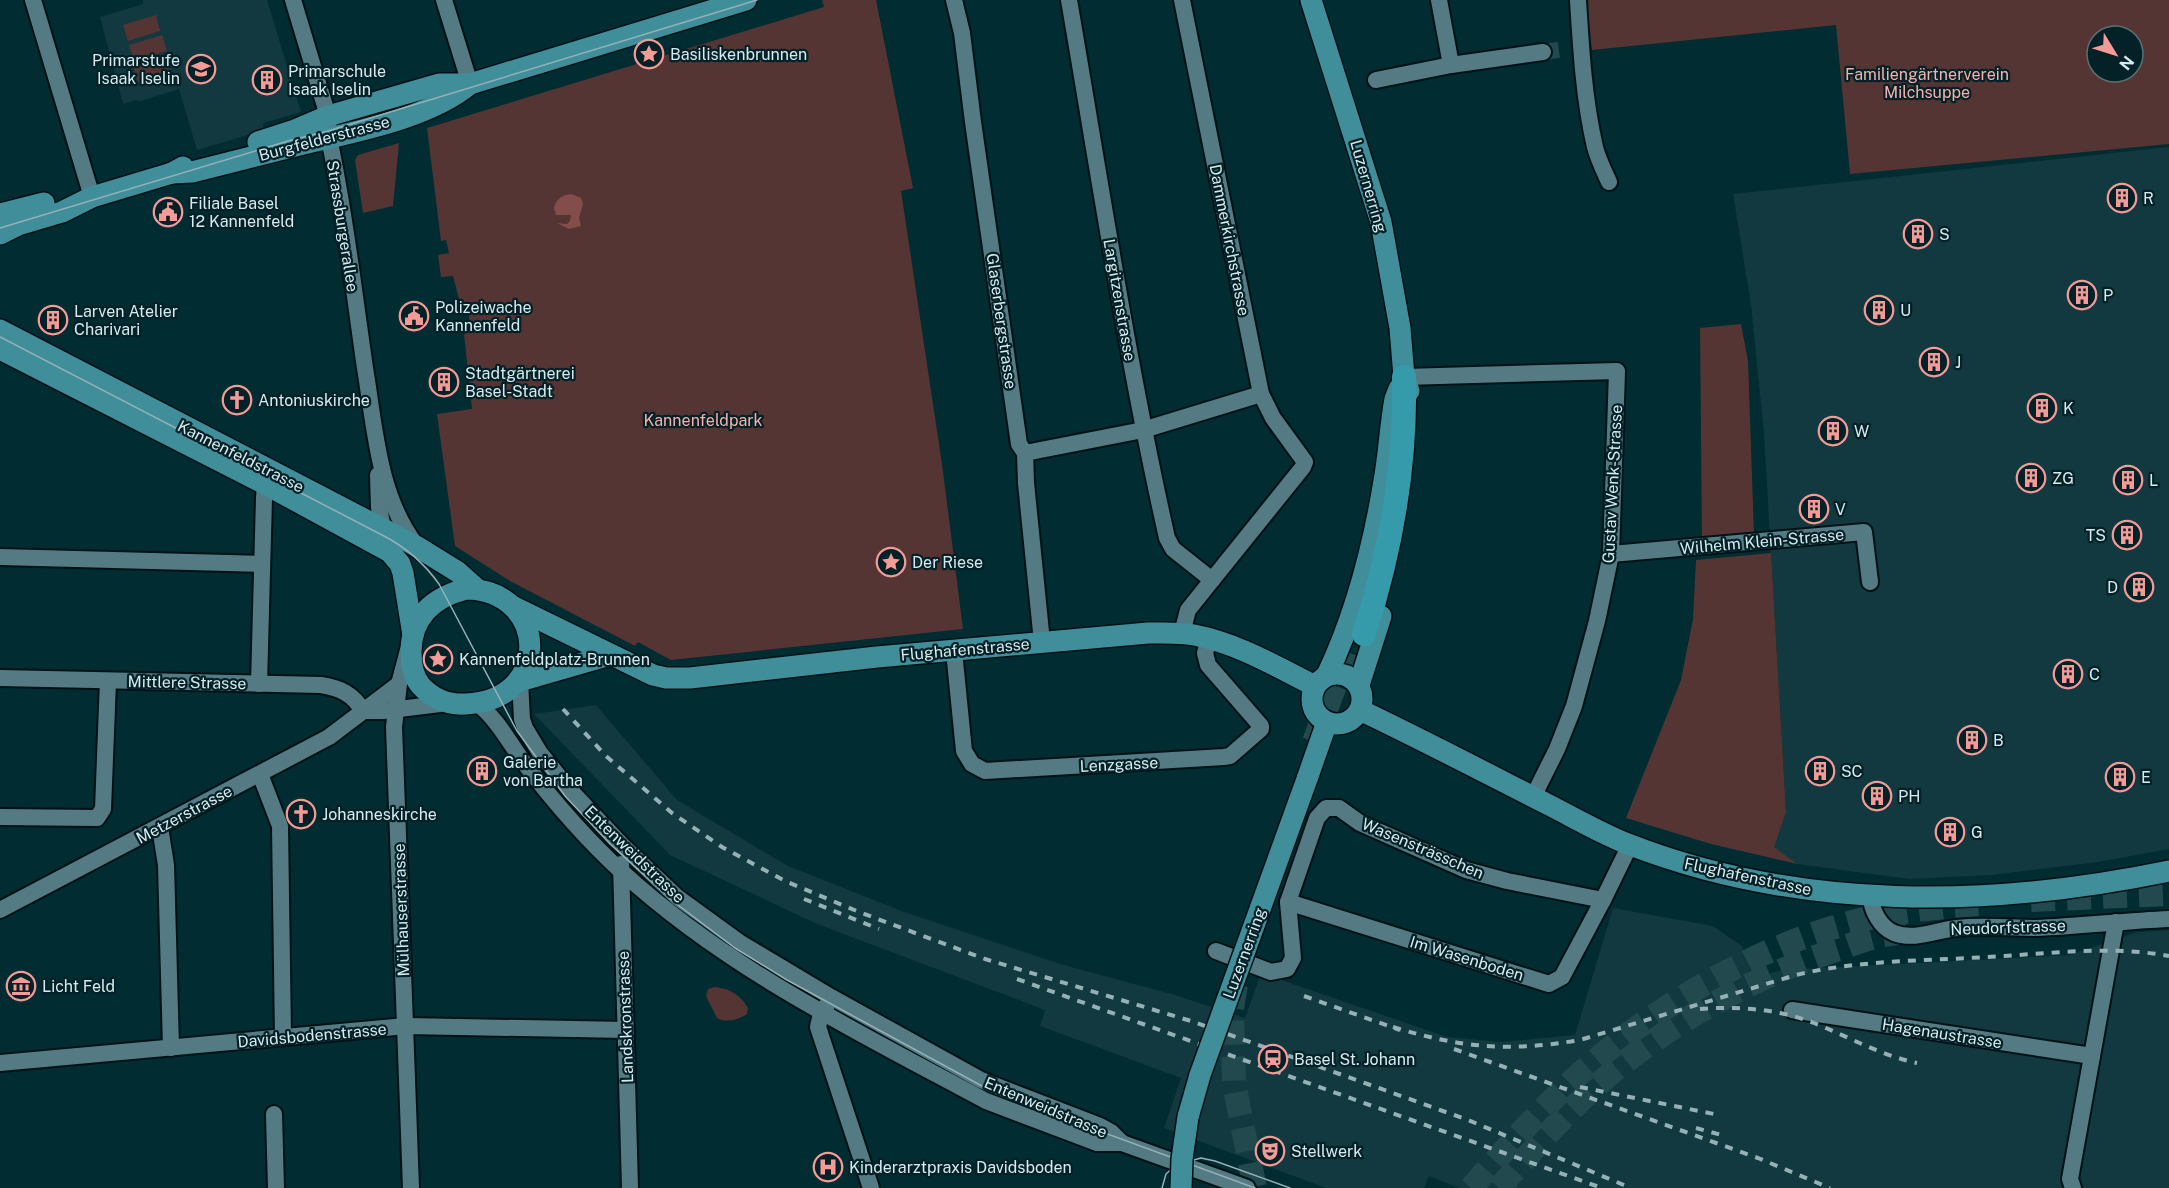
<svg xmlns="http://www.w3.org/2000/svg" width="2169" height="1188" font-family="'Public Sans',sans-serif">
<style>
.built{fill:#11393f}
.green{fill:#553533;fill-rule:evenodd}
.water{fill:#824d4a}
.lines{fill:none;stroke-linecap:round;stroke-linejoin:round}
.minor-tunnel{stroke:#21494e;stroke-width:16;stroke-dasharray:16 8;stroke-linecap:butt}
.highway-tunnel{stroke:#21494e;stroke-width:24;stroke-dasharray:24 12;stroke-linecap:butt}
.minor-casing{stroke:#011216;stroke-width:20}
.major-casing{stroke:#011216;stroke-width:24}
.highway-casing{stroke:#011216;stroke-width:27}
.minor{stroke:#547b83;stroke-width:16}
.major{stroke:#418e9b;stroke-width:21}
.highway{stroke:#359bab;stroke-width:24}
.tram{stroke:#95b1b6;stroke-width:1.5}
.rail{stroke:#95b1b6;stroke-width:4;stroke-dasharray:8 8;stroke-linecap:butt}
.major-bridge-casing{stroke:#011216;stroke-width:24;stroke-linecap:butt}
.major-bridge{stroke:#418e9b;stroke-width:21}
.labels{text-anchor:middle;stroke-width:4.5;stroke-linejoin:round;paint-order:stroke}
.poi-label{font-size:16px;fill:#d6ebef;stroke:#032126;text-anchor:start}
.park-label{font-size:16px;fill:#f7b1ad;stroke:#032126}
.street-label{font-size:16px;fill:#d6ebef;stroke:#032126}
</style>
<rect width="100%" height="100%" fill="#012c32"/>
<!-- built -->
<g class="built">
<path d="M143,0H267L301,112L263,123L264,130L197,150L179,89L138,102L137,100L123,104L100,17L143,4Z"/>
<path d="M2169,147V849L2098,862L1992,875L1909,879L1797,864L1773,847L1786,812L1764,434L1751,305L1733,194Z"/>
<path d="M596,705L677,800L788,866L904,912L1060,964L1175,995L1245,1018L1261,973L1447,1037L1501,1042L1575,1035L1613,908L1713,926L1742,946L1754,978L1782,970L2070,955L2137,932L2169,930V1188H1459L1429,1176L1424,1188H1326L1164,1128L1181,1078L1040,1026L1045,1010L817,924L670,855L534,714Z"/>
</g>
<!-- green -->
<g class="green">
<path d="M822,0H876L913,188L901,191L942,464L963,629L671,660L638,642L635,646L510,581L455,546L437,414L472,409L464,334L471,332L467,303H460L453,276L441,277L438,255L449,253L446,240L441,241L427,128L824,7Z"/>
<path d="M1586,0H2169V144L1850,174L1836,25L1592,50ZM2097,36H2133V72H2097Z"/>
<path d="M156,15L160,31L128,41L123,25Z"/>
<path d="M162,35L167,51L134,61L129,45Z"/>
<path d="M166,56L171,72L138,82L133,66Z"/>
<path d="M399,143L393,206L363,213L355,160L358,155Z"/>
<path d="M1741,324L1748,361L1754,534L1702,537L1700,328Z"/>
<path d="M1771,553L1786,812L1774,847L1797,864L1711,844L1626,818L1681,680L1693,619L1696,560Z"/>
<path d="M715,987C731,989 740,995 748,1008L747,1014C738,1020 727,1023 717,1018L706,996L708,989Z"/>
</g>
<!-- water -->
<path class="water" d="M571,194L581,198L583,204L579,218L581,226L569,229L557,223L567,224L570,221L571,215H556L554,208C556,199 562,195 571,194Z"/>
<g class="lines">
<!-- minor-tunnel -->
<path class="minor-tunnel" d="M1543,52L1565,49"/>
<!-- highway-tunnel -->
<g class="highway-tunnel">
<path d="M1314,742L1351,642"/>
<path d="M2031,900L2169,894"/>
<path d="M1236,985L1232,1008L1234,1084L1255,1188"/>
<path d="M1471,1188C1509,1145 1547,1102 1591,1064C1667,999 1768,941 1865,919C1903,911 1940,907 1978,904"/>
<path d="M1499,1188C1532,1151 1565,1113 1603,1080C1671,1022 1751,978 1836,950C1849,946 1862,940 1875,937C1888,934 1902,933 1915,930"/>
</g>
<!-- minor casing -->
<g class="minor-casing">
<g id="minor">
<path d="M33,0L92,197"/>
<path d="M293,0L328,116L329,138C345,214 354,292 365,368C375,428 378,495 416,545"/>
<path d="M444,0L470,84"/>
<path d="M954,0L962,33L973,122L1019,444L1025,453L1026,483L1042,642"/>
<path d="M1069,0C1100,180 1127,360 1167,538L1173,549L1212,580"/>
<path d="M1182,0L1261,394L1273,418L1305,462L1303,467L1188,610L1182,633"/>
<path d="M1439,0L1451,65"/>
<path d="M1578,0C1581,49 1584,100 1595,147C1598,159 1604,171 1609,182"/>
<path d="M1376,80L1451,65L1543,52"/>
<path d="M1404,377L1617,371L1611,554L1597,621L1574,706L1557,749L1533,797"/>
<path d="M1025,453L1143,430L1261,394"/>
<path d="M378,475L379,507L384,535"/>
<path d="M1611,554L1864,532L1870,582"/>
<path d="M0,557L261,564"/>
<path d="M408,650L399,684L394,727L411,1188"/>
<path d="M954,651L964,751L972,764L985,771L1224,757L1230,756L1261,729V726L1208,665L1205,653L1209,639"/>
<path d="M0,678L321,685C340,688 353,694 363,711"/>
<path d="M520,681L522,719L525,728L540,753L570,790L622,845L677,897L739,942L831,997L981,1080L1100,1126L1111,1132L1122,1143"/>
<path d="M259,684L264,498L265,484L269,476"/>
<path d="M478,704C498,720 510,744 525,764C554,802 587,840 622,872C729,970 860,1033 986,1101L1097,1143H1122L1247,1188"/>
<path d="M363,711H383L448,703"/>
<path d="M260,774L280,826L283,1037"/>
<path d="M0,817L97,818L103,809L108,681"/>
<path d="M160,827L166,865L171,1048"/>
<path d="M621,864L630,1188"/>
<path d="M1871,896C1871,910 1880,927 1894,933C1915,941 1936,930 1957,928C1983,925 2010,928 2036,928C2080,926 2125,921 2169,919"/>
<path d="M1288,902L1549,984L1562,977L1603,900"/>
<path d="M0,910L329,737L399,684"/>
<path d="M1216,951L1271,972L1287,969L1293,958L1288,902L1317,818L1326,808H1339L1360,823L1466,870L1507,881L1603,900L1630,845"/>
<path d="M828,1003L820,1018L818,1027L871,1188"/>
<path d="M1792,1010L2092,1056"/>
<path d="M0,1063L406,1026L626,1030"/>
<path d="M274,1114L276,1188"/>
<path d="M2073,1188L2070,1179L2116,922"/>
</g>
</g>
<!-- major casing -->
<g class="major-casing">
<g id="major">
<path d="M1311,0L1381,222L1400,328L1404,377L1409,391"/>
<path d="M258,142L295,130L328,116L439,84H470"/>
<path d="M172,173L192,172C229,163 266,153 303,144C354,132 430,118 470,84L746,0"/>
<path d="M0,214L44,203"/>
<path d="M0,234L18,225L62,212L92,197L172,173L183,167"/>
<path d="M0,330L416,546L458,572L477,589"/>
<path d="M0,349L265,484L390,552L400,564L403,573L413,635"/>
<path d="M466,589C548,590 554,700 466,704C449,705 433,699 421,686C413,677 411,663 411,652C411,616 434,597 466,589Z"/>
<path d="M514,607L653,675L666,678H690L877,657L1148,633C1163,633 1179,632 1194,635C1237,643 1277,667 1315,686"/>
<circle cx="1337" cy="699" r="25"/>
<path d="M1327,675C1356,614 1373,548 1384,481C1389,454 1390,426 1395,399L1399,389"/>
<path d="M520,681L610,655"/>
<path d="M1359,685L1381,616"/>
<path d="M1360,710C1423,740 1484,772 1547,804C1573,817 1600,833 1628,844C1800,911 1990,908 2169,871"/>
<path d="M1307,779L1327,722"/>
<path d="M1188,1117L1200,1075"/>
</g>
</g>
<!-- highway casing -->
<g class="highway-casing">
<path id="highway" d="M1364,634C1391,551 1406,465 1404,377"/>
</g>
<!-- minor -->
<use href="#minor" class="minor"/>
<!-- major -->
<use href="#major" class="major"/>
<!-- highway -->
<use href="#highway" class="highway"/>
<!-- tram -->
<g class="tram">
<path d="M0,228L288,141L328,131L757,0"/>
<path d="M0,337L384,536C407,548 424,563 439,584L517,731L565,796L610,844L674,902L735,948L787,980L993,1092L1255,1188"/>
<path d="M1162,1188L1166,1174L1176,1165L1201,1158L1215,1161L1290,1188"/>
</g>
<!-- rail -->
<g class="rail">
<path d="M563,709L606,756L672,813L722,847L785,881L859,912L985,959L1191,1021L1376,1087L1468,1120L1631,1188"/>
<path d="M804,899L879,929"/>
<path d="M1017,979L1602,1188"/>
<path d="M1304,996L1400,1030"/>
<path d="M1700,1009C1739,1006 1778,1009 1814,1023C1849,1037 1880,1055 1917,1063"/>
<path d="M1393,1027C1462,1048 1509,1052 1580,1040L1796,975C1858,960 1923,961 1987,957C2047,954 2109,945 2169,956"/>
<path d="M1454,1049L1758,1158L1830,1188"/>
<path d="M1580,1087L1714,1114"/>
<path d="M1696,1128L1725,1136"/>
</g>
<!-- major-bridge casing -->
<g class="major-bridge-casing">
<g id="major-bridge">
<path d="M1200,1075L1307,779"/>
<path d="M1181,1188L1182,1159L1188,1117"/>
</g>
</g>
<!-- major-bridge -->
<use href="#major-bridge" class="major-bridge"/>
</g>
<!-- icons -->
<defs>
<g id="sight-ring" transform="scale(1.5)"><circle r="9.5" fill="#032126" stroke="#f59b97" stroke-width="1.5"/><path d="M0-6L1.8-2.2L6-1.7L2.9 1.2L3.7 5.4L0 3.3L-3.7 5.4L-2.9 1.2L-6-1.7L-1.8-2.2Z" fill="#f59b97"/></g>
<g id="school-ring" transform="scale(1.5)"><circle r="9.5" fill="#032126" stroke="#f59b97" stroke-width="1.5"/><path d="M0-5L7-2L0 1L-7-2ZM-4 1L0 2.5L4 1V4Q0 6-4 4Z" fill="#f59b97"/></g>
<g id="building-ring" transform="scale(1.5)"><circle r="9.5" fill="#032126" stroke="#f59b97" stroke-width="1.5"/><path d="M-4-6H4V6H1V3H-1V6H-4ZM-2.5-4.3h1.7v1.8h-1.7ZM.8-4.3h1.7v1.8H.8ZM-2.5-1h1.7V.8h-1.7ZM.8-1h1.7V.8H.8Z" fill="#f59b97"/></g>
<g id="civic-ring" transform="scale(1.5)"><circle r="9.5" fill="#032126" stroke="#f59b97" stroke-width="1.5"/><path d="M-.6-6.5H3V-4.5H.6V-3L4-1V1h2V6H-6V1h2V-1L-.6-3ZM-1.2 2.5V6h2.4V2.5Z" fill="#f59b97"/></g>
<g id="church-ring" transform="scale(1.5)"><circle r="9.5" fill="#032126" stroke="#f59b97" stroke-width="1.5"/><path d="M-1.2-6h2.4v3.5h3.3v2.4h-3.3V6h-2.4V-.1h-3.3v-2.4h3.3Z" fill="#f59b97"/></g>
<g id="museum-ring" transform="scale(1.5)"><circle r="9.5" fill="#032126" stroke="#f59b97" stroke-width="1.5"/><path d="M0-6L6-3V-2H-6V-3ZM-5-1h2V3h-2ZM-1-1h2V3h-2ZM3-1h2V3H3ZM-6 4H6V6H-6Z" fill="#f59b97"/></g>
<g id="station-ring" transform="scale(1.5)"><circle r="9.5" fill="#032126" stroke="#f59b97" stroke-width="1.5"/><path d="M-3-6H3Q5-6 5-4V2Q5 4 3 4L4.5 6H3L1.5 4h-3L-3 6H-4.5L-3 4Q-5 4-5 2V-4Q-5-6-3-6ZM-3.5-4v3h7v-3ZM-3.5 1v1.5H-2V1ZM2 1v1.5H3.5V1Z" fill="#f59b97"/></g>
<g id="theatre-ring" transform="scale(1.5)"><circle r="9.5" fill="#032126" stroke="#f59b97" stroke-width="1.5"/><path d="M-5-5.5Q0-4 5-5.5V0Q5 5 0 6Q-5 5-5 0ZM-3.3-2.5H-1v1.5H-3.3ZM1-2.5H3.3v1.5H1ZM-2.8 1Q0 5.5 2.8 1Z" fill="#f59b97"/></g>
<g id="hospital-ring" transform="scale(1.5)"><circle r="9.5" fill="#032126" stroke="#f59b97" stroke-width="1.5"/><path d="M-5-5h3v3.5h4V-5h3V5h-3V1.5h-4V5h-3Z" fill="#f59b97"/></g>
</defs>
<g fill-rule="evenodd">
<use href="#sight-ring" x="649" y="54"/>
<use href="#school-ring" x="201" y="69"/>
<use href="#building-ring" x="267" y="80"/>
<use href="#building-ring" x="2122" y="198"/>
<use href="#civic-ring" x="168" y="212"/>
<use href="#building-ring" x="1918" y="234"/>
<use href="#building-ring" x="2082" y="295"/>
<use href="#building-ring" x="1879" y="310"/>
<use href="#civic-ring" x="414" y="316"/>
<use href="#building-ring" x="53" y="320"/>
<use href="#building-ring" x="1934" y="362"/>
<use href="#building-ring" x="444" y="382"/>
<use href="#church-ring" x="237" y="400"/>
<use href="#building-ring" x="2042" y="408"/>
<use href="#building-ring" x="1833" y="431"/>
<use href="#building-ring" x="2031" y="478"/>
<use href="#building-ring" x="2128" y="480"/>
<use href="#building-ring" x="1814" y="509"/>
<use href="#building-ring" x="2127" y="535"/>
<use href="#sight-ring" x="891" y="562"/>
<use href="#building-ring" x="2139" y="587"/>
<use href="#sight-ring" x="438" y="659"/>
<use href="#building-ring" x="2068" y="674"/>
<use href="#building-ring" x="1972" y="740"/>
<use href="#building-ring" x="482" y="771"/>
<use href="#building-ring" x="1820" y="771"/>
<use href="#building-ring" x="2120" y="777"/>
<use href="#building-ring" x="1877" y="796"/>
<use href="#church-ring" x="301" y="814"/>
<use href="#building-ring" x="1950" y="832"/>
<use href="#museum-ring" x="21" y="986"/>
<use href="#station-ring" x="1273" y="1059"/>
<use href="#theatre-ring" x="1270" y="1151"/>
<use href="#hospital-ring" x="828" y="1167"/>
</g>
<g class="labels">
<!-- poi labels -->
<g class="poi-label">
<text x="670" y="60">Basiliskenbrunnen</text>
<text x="180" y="66" text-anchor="end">Primarstufe<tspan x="180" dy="18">Isaak Iselin</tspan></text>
<text x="288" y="77">Primarschule<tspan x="288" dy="18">Isaak Iselin</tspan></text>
<text x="2143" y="204">R</text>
<text x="189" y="209">Filiale Basel<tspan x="189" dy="18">12 Kannenfeld</tspan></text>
<text x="1939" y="240">S</text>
<text x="2103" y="301">P</text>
<text x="435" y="313">Polizeiwache<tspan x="435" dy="18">Kannenfeld</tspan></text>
<text x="1900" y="316">U</text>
<text x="74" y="317">Larven Atelier<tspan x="74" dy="18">Charivari</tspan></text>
<text x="1955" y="368">J</text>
<text x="465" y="379">Stadtgärtnerei<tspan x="465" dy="18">Basel-Stadt</tspan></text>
<text x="258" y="406">Antoniuskirche</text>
<text x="2063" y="414">K</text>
<text x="1854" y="437">W</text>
<text x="2052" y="484">ZG</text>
<text x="2149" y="486">L</text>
<text x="1835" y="515">V</text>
<text x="2106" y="541" text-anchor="end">TS</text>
<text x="912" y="568">Der Riese</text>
<text x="2118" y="593" text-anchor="end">D</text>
<text x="459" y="665">Kannenfeldplatz-Brunnen</text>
<text x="2089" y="680">C</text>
<text x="1993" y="746">B</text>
<text x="503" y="768">Galerie<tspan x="503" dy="18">von Bartha</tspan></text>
<text x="1841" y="777">SC</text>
<text x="2141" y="783">E</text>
<text x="1898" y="802">PH</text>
<text x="322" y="820">Johanneskirche</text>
<text x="1971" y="838">G</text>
<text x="42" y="992">Licht Feld</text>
<text x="1294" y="1065">Basel St. Johann</text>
<text x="1291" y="1157">Stellwerk</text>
<text x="849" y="1173">Kinderarztpraxis Davidsboden</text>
</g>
<!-- park labels -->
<g class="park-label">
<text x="1927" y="80">Familiengärtnerverein<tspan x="1927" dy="18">Milchsuppe</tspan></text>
<text x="703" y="426">Kannenfeldpark</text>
</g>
<!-- street labels -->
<g class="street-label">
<text transform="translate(324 138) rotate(-15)" y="6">Burgfelderstrasse</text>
<text transform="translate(1369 186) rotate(74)" y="6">Luzernerring</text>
<text transform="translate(343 226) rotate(81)" y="6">Strassburgerallee</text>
<text transform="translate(1230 240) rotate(79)" y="6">Dammerkirchstrasse</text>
<text transform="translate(1120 300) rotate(80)" y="6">Largitzenstrasse</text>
<text transform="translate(1002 321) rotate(82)" y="6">Glaserbergstrasse</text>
<text transform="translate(241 456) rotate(27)" y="6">Kannenfeldstrasse</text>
<text transform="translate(1612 484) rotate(-87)" y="6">Gustav Wenk-Strasse</text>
<text transform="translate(1762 541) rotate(-5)" y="6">Wilhelm Klein-Strasse</text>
<text transform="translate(965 649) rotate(-5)" y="6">Flughafenstrasse</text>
<text transform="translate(187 682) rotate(1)" y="6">Mittlere Strasse</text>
<text transform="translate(1119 764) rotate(-3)" y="6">Lenzgasse</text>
<text transform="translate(184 814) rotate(-28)" y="6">Metzerstrasse</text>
<text transform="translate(1423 848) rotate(23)" y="6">Wasensträsschen</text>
<text transform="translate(635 854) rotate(44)" y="6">Entenweidstrasse</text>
<text transform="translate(1748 876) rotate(12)" y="6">Flughafenstrasse</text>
<text transform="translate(401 910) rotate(-92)" y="6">Mülhauserstrasse</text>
<text transform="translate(2008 927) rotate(-2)" y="6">Neudorfstrasse</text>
<text transform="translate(1244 953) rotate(-70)" y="6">Luzernerring</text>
<text transform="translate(1467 958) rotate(17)" y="6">Im Wasenboden</text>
<text transform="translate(625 1017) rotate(-92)" y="6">Landskronstrasse</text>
<text transform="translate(1942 1033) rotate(9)" y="6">Hagenaustrasse</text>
<text transform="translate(312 1035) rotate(-5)" y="6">Davidsbodenstrasse</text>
<text transform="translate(1046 1107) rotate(23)" y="6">Entenweidstrasse</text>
</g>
</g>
<!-- north arrow -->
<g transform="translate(2115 54) rotate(128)"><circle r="28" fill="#032126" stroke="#577276" stroke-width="1.5"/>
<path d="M0-4.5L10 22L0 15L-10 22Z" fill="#f59b97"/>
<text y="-9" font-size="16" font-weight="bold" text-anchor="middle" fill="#d6ebef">N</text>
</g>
</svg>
